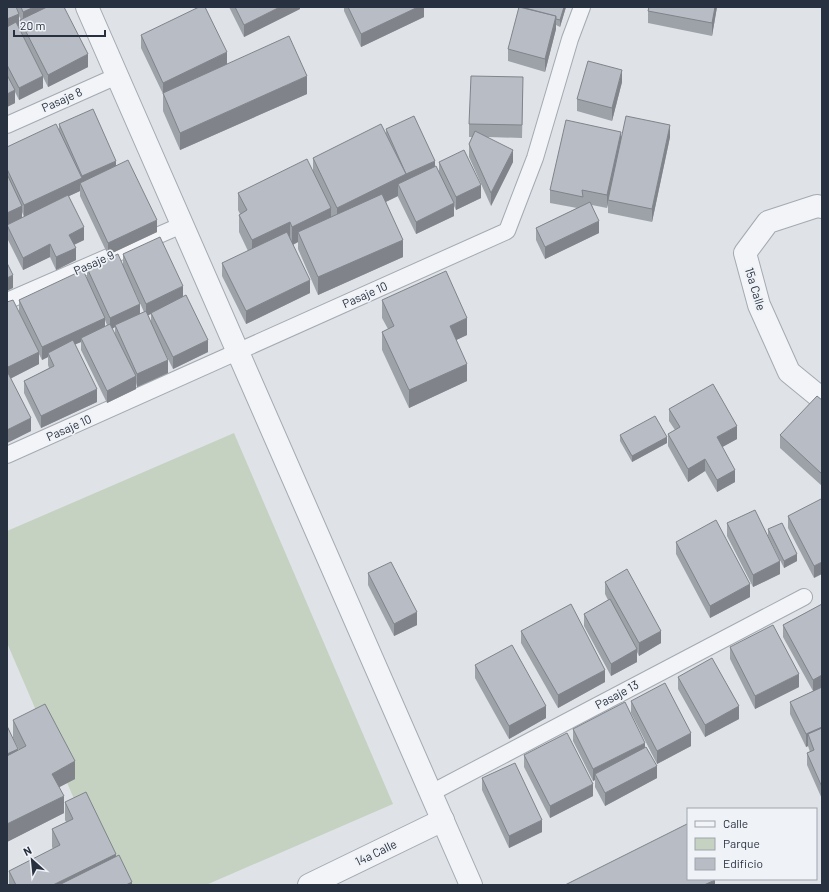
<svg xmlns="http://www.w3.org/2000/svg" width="829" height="892" font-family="Barlow,sans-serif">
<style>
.green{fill:#c5d2c1}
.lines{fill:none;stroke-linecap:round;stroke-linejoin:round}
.lane-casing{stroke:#a4aab2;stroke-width:18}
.street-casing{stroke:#a4aab2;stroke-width:24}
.lane{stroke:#f2f4f7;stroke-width:16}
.street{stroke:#f2f4f7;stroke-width:22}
.wall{fill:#9da2a9;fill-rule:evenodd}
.shaded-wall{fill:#80848a}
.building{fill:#b7bcc5;stroke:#80848a}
.labels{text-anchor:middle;stroke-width:3.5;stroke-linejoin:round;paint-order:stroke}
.street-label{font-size:12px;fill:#283140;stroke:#eff2f6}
</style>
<rect width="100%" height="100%" fill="#dfe3e8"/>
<!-- green -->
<path class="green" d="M234,433L393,804L206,885H111L7,643V531Z"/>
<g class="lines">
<!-- lane casing -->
<g class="lane-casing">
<g id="lane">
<path d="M7,125L117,76"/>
<path d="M7,301L182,225"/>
<path d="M7,455L507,231L535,158L570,39L582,7"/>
<path d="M431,793L804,597"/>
</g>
</g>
<!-- street casing -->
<g class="street-casing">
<g id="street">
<path d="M87,7L471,885"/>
<path d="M822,207L817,206L768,222L745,253L759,305L789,372L822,399"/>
<path d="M309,885L443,820"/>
</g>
</g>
<!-- lane -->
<use href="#lane" class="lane"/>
<!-- street -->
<use href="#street" class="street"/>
</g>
<!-- wall -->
<g class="wall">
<path d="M7,7H64L88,67L48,87L43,77V88L19,100L15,92V103L7,107ZM19,16L21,20H20V31L18,27L19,26Z"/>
<path d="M229,7H300V9L244,37Z"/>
<path d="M344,7H424V17L361,47L344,11Z"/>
<path d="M525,7H566L560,27L556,25V29L545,72L508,61V49Z"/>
<path d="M717,7L712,36L648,23V11Z"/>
<path d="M141,35L227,64L307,94L180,150L163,111V94L141,48Z"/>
<path d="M622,82L612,121L577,111V99Z"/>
<path d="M523,89L522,138L488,137L513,162L491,206L469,157V144L472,137H469V124Z"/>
<path d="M59,124L116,166L157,232L108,255L80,196V191L69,196L84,240L74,245L76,260L56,270L50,257L23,270L7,238V147L59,130ZM22,212L24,217L22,218Z"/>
<path d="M386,129L435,166L439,172V162L481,198L456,210L454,206V216L416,234L398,197V196L386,202L403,257L318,295L298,249V242L293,245L310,293L246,324L222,276V263L248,251L239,232V215L240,214L238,210V193L313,171V158L386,133Z"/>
<path d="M670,137L652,222L608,213V204L607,208L592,205L599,233L545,259L536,240V228L577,208L550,203V190L621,138Z"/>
<path d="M123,254L183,297L208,352L173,369L164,351L168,373L137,387L136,383V389L107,403L81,350V342L75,344L97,402L41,428L24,393V381L49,368L48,365V357L42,360L39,354V364L11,378L31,431L7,443V302L25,324L19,312V300L87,280V268L123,266ZM129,279L144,312L140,314ZM151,314V322L148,315ZM105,320L107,325L105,327ZM115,327V335L112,329Z"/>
<path d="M382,300L467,335L456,340L467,381L409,408L382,350V332L388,329L382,318Z"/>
<path d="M822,400V486L780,448V435Z"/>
<path d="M669,409L737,439L722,447L735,482L717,492L705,471L688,482L668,446V434L675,430L669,421Z"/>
<path d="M620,435L667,443L632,462L620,441Z"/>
<path d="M822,501L814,578L788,528V516Z"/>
<path d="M727,523L780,574L753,587L727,536Z"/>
<path d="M768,529L797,561L784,568L768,536Z"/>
<path d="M676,542L750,597L710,618L676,554Z"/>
<path d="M368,573L417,625L394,636L368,585Z"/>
<path d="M605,582L661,643L639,656L637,652V662L611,676L584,626V614L608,600L605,594Z"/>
<path d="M822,604V799L807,765V753L810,752L808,746L806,747L790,714V702L813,691L783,637V625Z"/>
<path d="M521,631L605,682L558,708L521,643Z"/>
<path d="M730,647L799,687L755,709L730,659Z"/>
<path d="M475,665L546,718L509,739L475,678Z"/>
<path d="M678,677L739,719L705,737L678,689Z"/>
<path d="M631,701L691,746L657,764L631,713Z"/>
<path d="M13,720L75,779L59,787L64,813L7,842V726L18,751L19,750L13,738Z"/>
<path d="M573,729L645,748L657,778L605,806L595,787V780L593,781L573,741Z"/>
<path d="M524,755L593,796L550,818L524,767Z"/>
<path d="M482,778L542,832L509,848L482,790Z"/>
<path d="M65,802L116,857L132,885H9V871L53,849L52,847V829L66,822L65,820Z"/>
</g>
<!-- shaded-wall -->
<g class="shaded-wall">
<path d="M34,7H53L23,25V12Z"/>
<path d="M280,7H300V9L244,37V25Z"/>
<path d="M418,7H424V17L361,47V34Z"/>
<path d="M564,7H566L560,27V20Z"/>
<path d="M715,7H717L712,36V23Z"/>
<path d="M19,14V26L7,31V19Z"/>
<path d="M556,16V29L545,72V59Z"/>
<path d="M227,52V64L163,94V83Z"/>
<path d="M88,54V67L48,87V75Z"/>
<path d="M622,70V82L612,121V108Z"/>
<path d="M43,76V88L19,100V88Z"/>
<path d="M307,76V94L180,150V133Z"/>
<path d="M15,90V103L7,107V94Z"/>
<path d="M670,125V137L652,222V209Z"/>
<path d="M621,132V144L608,200L607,208V195Z"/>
<path d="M513,150V162L491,206V193Z"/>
<path d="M116,161V174L82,189V176Z"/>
<path d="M435,161V173L406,186V174Z"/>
<path d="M406,174V192L398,184V196L337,225V208Z"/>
<path d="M82,178V188L80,183V191L24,217V205Z"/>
<path d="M481,185V198L456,210V197Z"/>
<path d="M454,203V216L416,234V222Z"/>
<path d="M22,206V218L7,225V213Z"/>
<path d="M331,208V226L298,232V242L292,245V227Z"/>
<path d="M157,220V232L108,255V243Z"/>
<path d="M599,221V233L545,259V247Z"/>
<path d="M290,222V240L252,258V240Z"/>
<path d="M84,227V240L69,247V235Z"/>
<path d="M403,240V257L318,295V277Z"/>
<path d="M50,244V257L23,270V258Z"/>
<path d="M76,248V260L56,270V257Z"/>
<path d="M13,275V288L7,291V278Z"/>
<path d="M310,280V293L246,324V311Z"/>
<path d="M183,286V299L151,313V314L146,316V304Z"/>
<path d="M140,304V316L115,325V327L110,330V318Z"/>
<path d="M105,318V331L81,338V342L49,356L48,353V357L42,360V347Z"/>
<path d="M467,318V335L450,343V326Z"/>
<path d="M208,340V352L173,369V357Z"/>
<path d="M39,352V364L8,380V367Z"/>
<path d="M168,360V373L137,387V374Z"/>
<path d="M467,364V381L409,408V390Z"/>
<path d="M136,376V389L107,403V391Z"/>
<path d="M97,389V402L41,428V416Z"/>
<path d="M31,418V431L7,443V430Z"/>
<path d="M737,426V439L717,450V437Z"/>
<path d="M667,437V443L632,462V456Z"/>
<path d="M705,459V471L688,482V469Z"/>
<path d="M735,470V482L717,492V480Z"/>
<path d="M797,554V561L784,568V561Z"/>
<path d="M780,561V574L753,587V575Z"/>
<path d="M822,562V574L814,578V566Z"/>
<path d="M750,584V597L710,618V606Z"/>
<path d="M417,612V625L394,636V624Z"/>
<path d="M661,631V643L639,656V643Z"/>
<path d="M637,649V662L611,676V664Z"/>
<path d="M605,670V682L558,708V695Z"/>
<path d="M799,674V687L755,709V696Z"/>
<path d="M822,675V688L813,692V680Z"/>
<path d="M546,706V718L509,739V726Z"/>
<path d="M739,706V719L705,737V725Z"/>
<path d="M822,727V739L808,734V746L806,747V734Z"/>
<path d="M691,733V746L657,764V751Z"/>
<path d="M645,743V755L595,774V780L593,781V769Z"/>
<path d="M18,749V762L7,767V754Z"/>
<path d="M75,761V779L52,791V774Z"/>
<path d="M657,766V778L605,806V793Z"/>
<path d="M593,784V796L550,818V806Z"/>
<path d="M64,796V813L7,842V824Z"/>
<path d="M542,820V832L509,848V836Z"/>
<path d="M116,854V872L89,885H53Z"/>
<path d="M715,880V885H704Z"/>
<path d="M132,882V885H126Z"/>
</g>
<!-- building -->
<g class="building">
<path d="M7,7H16L19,14L7,19Z"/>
<path d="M21,7H34L23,12Z"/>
<path d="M47,7H64L88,54L48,75L20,20Z"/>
<path d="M199,7H205L227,52L163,83L141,35Z"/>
<path d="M235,7H280L244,25Z"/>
<path d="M348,7H418L361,34Z"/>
<path d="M519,7L556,16L545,59L508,49Z"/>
<path d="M525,7H564L560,20L556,19V16L525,8Z"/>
<path d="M649,7H715L712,23L648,11Z"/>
<path d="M16,22L43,76L19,88L7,65V27Z"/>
<path d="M289,36L307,76L180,133L163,93Z"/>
<path d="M588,61L622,70L612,108L577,99Z"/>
<path d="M7,75L15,90L7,94Z"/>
<path d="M471,76L523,77L522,125L469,124Z"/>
<path d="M93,109L116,161L82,176L59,124Z"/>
<path d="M414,116L435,161L406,174L386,129Z"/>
<path d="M626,116L670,125L652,209L608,200Z"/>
<path d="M566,120L621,132L607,195L582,190L583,197L550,190Z"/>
<path d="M56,124L82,178L24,205L7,169V147Z"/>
<path d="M381,124L406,174L337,208L313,158Z"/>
<path d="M475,131L513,150L491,193L469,144Z"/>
<path d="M464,150L481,185L456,197L439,162Z"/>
<path d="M307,159L331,208L292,227L290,222L252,240L239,215L247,210L238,193Z"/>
<path d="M128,160L157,220L108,243L80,183Z"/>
<path d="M436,166L454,203L416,222L398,184Z"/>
<path d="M7,174L22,206L7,213Z"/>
<path d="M382,194L403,240L318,277L298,232Z"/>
<path d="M68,195L84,227L69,235L76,248L56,257L50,244L23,258L7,225Z"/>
<path d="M590,202L599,221L545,247L536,228Z"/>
<path d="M287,232L310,280L246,311L222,263Z"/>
<path d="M160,237L183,286L146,304L123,254Z"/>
<path d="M118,254L140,304L110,318L87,268Z"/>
<path d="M7,263L13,275L7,278Z"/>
<path d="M83,270L105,318L42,347L19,300Z"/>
<path d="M446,271L467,318L450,326L467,364L409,390L382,332L394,326L382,300Z"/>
<path d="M186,295L208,340L173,357L151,313Z"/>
<path d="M13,300L39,352L8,367L7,365V302Z"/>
<path d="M146,311L168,360L137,374L115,325Z"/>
<path d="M110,324L136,376L107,391L81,338Z"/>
<path d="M73,340L97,389L41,416L24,381L54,366L48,353Z"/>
<path d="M7,371L31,418L7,430Z"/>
<path d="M713,384L737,426L717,437L735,470L717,480L705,459L688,469L668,434L680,427L669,409Z"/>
<path d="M817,396L822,400V474L780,435Z"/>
<path d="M655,416L667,437L632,456L620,435Z"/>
<path d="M821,499L822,501V562L814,566L788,516Z"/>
<path d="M755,510L780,561L753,575L727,523Z"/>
<path d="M716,520L750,584L710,606L676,542Z"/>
<path d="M782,523L797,554L784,561L768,529Z"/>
<path d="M391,562L417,612L394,624L368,573Z"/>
<path d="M627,569L661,631L639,643L605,582Z"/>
<path d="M610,599L637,649L611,664L584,614Z"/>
<path d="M571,604L605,670L558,695L521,631Z"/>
<path d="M822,604V675L813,680L783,625Z"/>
<path d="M773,625L799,674L755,696L730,647Z"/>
<path d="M512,645L546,706L509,726L475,665Z"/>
<path d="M712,658L739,706L705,725L678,677Z"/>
<path d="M665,683L691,733L657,751L631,701Z"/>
<path d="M822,687V727L806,734L790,702Z"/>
<path d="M625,702L645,743L593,769L573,729Z"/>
<path d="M45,704L75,761L52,774L64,796L7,824V756L26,746L13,720Z"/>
<path d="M7,726L18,749L7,754Z"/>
<path d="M822,728V787L807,753L814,750L808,734Z"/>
<path d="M567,733L593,784L550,806L524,755Z"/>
<path d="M646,747L657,766L605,793L595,774Z"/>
<path d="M515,763L542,820L509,836L482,778Z"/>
<path d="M86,792L116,854L53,885H16L9,871L60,845L52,829L73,819L65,802Z"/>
<path d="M687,824L688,826V879H715V880L704,885H565Z"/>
<path d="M119,855L132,882L126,885H59Z"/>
</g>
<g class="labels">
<!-- street labels -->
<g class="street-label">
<text transform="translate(62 100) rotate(-24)" y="4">Pasaje 8</text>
<text transform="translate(94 263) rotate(-24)" y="4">Pasaje 9</text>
<text transform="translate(755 289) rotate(73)" y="4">15a Calle</text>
<text transform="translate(365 295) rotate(-24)" y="4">Pasaje 10</text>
<text transform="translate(69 428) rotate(-24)" y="4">Pasaje 10</text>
<text transform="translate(617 695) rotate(-28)" y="4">Pasaje 13</text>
<text transform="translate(376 853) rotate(-26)" y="4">14a Calle</text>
</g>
</g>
<!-- border -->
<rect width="829" height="892" fill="none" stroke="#283140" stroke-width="16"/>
<!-- legend -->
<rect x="687" y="808" width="130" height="72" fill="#eff2f6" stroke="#9fa5ad"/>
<rect x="695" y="821" width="20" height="6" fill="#f2f4f7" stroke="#9fa5ad"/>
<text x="723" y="828" font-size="12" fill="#283140">Calle</text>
<rect x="695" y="838" width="20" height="12" fill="#c5d2c1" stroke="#9fa5ad"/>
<text x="723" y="848" font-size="12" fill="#283140">Parque</text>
<rect x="695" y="858" width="20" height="12" fill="#b7bcc5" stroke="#9fa5ad"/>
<text x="723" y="868" font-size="12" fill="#283140">Edificio</text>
<!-- north arrow -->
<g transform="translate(32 860) rotate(333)" stroke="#eff2f6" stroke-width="3" paint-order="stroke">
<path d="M0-3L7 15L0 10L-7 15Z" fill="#283140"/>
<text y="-6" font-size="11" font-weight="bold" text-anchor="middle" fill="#283140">N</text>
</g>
<!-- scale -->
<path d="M14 30v6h91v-6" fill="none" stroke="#283140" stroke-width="2"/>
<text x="20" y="30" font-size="12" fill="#283140" stroke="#eff2f6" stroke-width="3" paint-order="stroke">20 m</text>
</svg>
